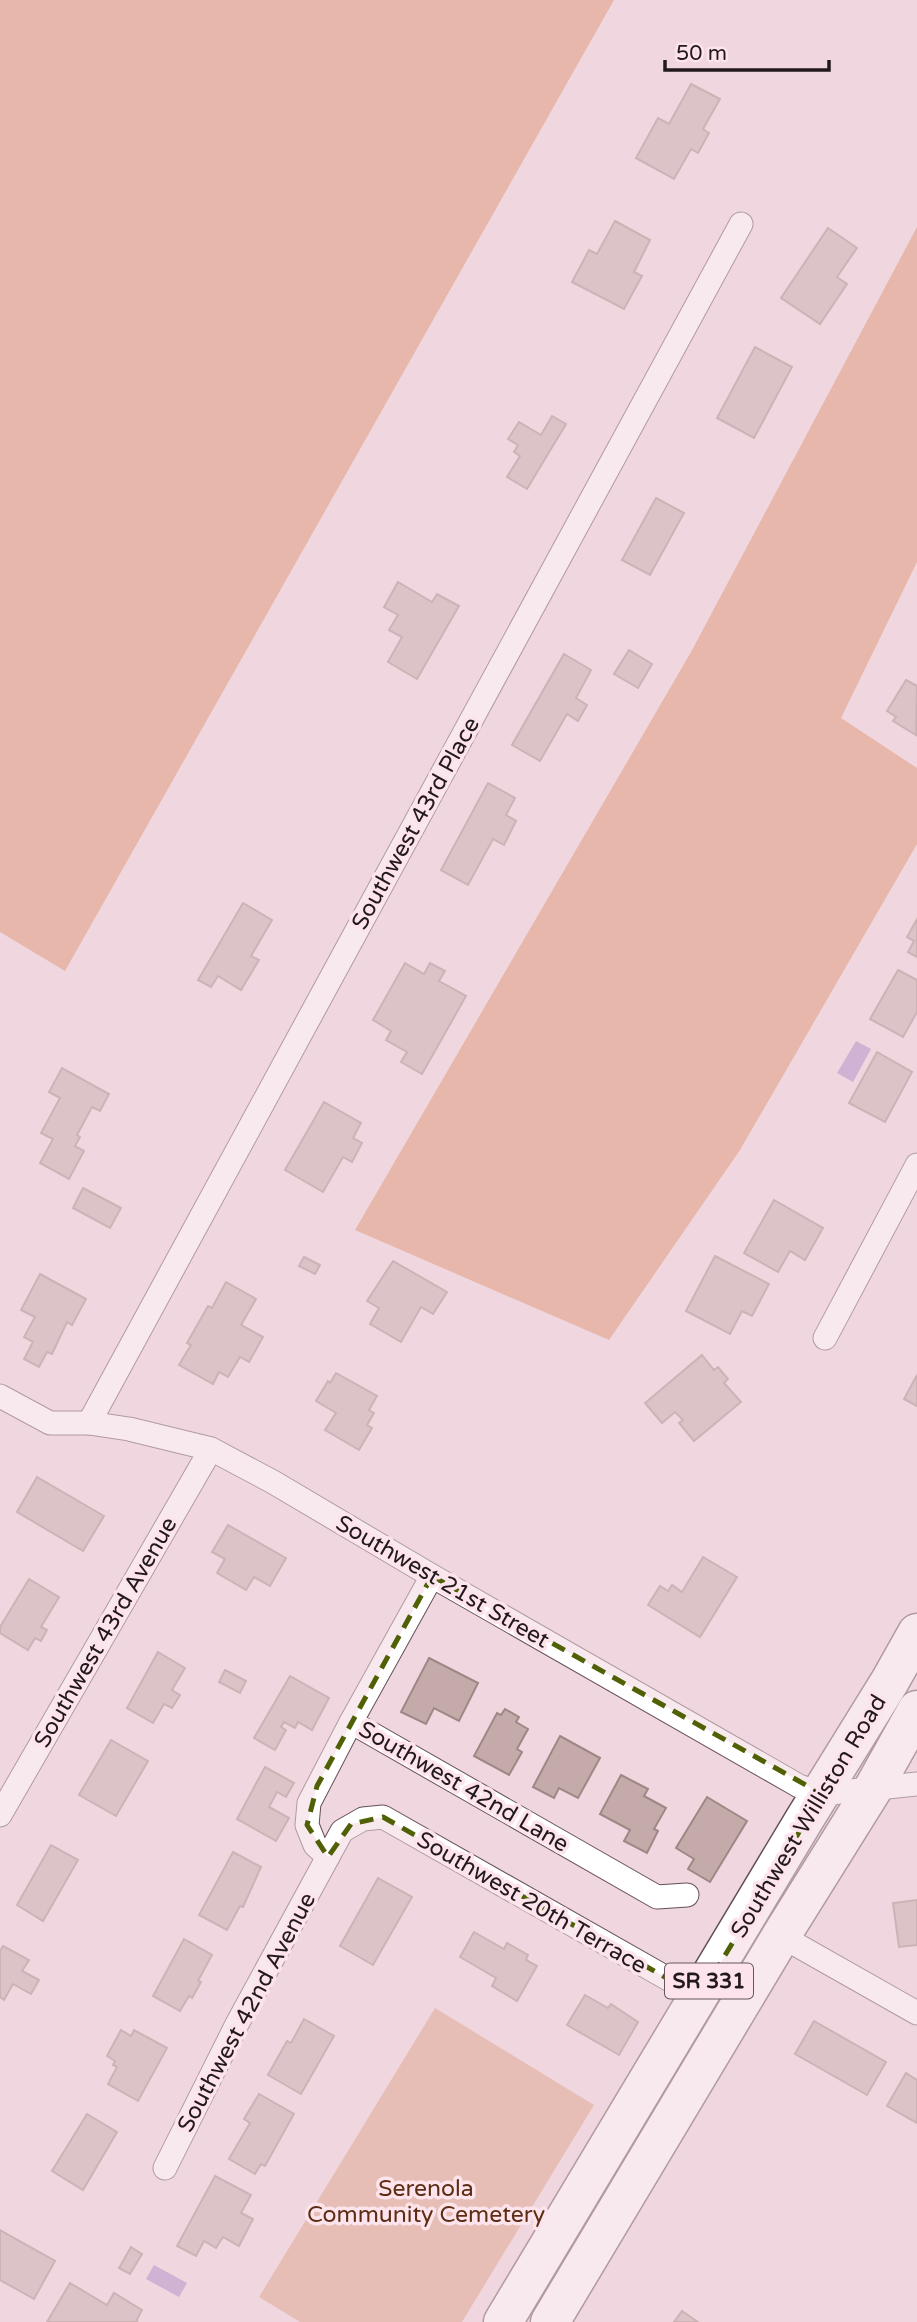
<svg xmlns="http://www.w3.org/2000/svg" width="917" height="2322" font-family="'Varela Round',sans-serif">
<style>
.green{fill:#d9a085}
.forest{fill:#da906c}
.water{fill:#a785c8}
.building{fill:#c4abaa;stroke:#9f8786;stroke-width:2}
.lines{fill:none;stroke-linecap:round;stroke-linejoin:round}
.street-casing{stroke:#655057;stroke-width:25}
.highway-casing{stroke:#655057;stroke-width:41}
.street{stroke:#fff;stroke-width:23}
.highway{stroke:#fff;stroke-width:38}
.marked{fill:none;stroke:#506004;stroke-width:5;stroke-dasharray:14 9;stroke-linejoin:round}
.labels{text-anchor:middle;stroke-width:7;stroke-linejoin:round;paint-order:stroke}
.shield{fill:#fde4ec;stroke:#64565a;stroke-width:2}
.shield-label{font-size:21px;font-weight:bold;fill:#22191c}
.street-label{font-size:23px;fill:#22191c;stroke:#fde4ec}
.park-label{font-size:23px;fill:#5d2d13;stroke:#fde4ec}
</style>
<rect width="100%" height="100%" fill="#f0d7df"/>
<!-- green -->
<path class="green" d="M435,2008L594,2105L462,2322H300L259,2297Z"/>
<!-- forest -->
<g class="forest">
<path d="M0,0H614L65,971L0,932Z"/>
<path d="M917,227V562L841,718L917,768V844L740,1150L609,1340L355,1230L691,652Z"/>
</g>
<!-- water -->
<g class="water">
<path d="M856,1041L871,1049L853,1082L837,1073Z"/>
<path d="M154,2265L187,2283L179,2297L146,2279Z"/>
</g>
<!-- building -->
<g class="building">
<path d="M691,84L720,99L703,129L709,133L698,153L691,149L674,179L636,158L658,118L669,124Z"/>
<path d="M615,221L650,240L634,272L642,276L624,309L572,282L589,250L597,254Z"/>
<path d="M828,228L857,248L837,277L847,284L820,324L781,298Z"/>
<path d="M755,347L792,367L754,438L717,418Z"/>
<path d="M552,416L566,424L527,489L507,477L520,456L514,452L518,445L508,439L519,422L541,435Z"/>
<path d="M656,498L684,513L650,575L622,560Z"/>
<path d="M398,582L432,602L437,594L459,606L417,679L388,662L402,637L389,630L398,615L384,607Z"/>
<path d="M629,650L652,664L638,688L614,674Z"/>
<path d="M564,654L591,670L576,698L587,705L578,721L567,714L540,761L512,745Z"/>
<path d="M906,680L917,686L916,735L893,721L896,717L887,711Z"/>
<path d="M488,783L515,798L506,815L516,821L504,845L493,839L468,885L441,870Z"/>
<path d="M243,903L272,920L251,956L259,960L241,990L218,976L211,987L198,980Z"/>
<path d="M917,919V957L908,952L914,941L907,937Z"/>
<path d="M405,963L424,974L430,963L445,971L439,981L466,996L422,1074L401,1062L407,1052L386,1040L391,1031L373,1020Z"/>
<path d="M898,970L917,980V1012L903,1037L870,1019Z"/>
<path d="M877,1052L912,1072L885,1122L849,1103Z"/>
<path d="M62,1068L109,1094L100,1111L92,1107L77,1135L80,1137L75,1146L84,1151L69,1179L40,1163L53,1139L41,1133L60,1098L49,1092Z"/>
<path d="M324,1102L361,1123L353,1138L362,1143L352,1162L343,1157L323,1192L285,1170Z"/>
<path d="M83,1188L121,1208L110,1228L73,1208Z"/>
<path d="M774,1200L823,1228L805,1260L790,1251L778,1272L744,1253Z"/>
<path d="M715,1256L769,1284L752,1316L742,1311L730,1334L686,1311Z"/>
<path d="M304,1257L320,1265L315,1274L299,1266Z"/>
<path d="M393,1261L447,1292L433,1314L421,1307L401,1342L370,1324L379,1308L367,1301Z"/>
<path d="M40,1274L86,1299L72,1325L67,1322L52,1354L47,1352L39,1367L24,1359L33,1342L24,1337L35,1317L21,1310Z"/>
<path d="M226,1282L256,1299L241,1325L263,1337L249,1362L240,1357L228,1377L219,1372L213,1384L179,1365L191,1345L187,1343L208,1306L212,1308Z"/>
<path d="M702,1355L714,1370L718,1367L728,1379L724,1383L741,1402L694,1441L679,1423L683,1420L675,1412L662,1423L645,1403Z"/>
<path d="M336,1373L377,1396L369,1410L374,1413L367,1425L372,1428L359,1450L325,1430L336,1413L316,1401L328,1381L330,1383Z"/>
<path d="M917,1375V1406L904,1399Z"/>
<path d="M37,1477L104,1516L83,1551L17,1512Z"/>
<path d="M228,1525L286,1558L270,1586L254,1577L246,1590L217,1573L225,1559L212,1552Z"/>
<path d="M703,1557L737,1577L700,1637L648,1605L660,1586L668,1591L672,1585L682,1592Z"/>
<path d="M29,1579L59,1597L41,1627L47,1630L41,1641L35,1638L28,1650L0,1633V1627Z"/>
<path d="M158,1652L185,1668L172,1690L180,1695L172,1708L164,1704L153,1723L127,1708Z"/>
<path d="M429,1658L478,1683L459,1721L434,1708L426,1724L401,1712Z"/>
<path d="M225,1670L246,1681L240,1693L219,1682Z"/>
<path d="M290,1676L329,1698L312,1730L298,1722L295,1728L284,1722L281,1727L286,1730L275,1750L254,1738Z"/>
<path d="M505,1709L519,1717L516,1722L528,1729L517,1749L522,1752L509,1775L474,1756L497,1713L501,1715Z"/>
<path d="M560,1736L600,1758L578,1798L559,1788L554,1798L533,1787Z"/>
<path d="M111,1740L148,1761L116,1816L79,1795Z"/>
<path d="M265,1767L294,1783L286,1797L277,1792L269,1807L289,1818L276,1841L237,1819Z"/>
<path d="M621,1775L648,1789L644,1796L666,1808L654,1829L658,1831L647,1853L624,1841L630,1830L600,1814Z"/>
<path d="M707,1797L747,1821L710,1882L688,1869L694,1859L676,1848Z"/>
<path d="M51,1845L78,1860L43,1921L17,1905Z"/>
<path d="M233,1852L261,1867L243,1907L240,1906L227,1930L199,1915Z"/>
<path d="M378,1878L412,1897L373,1965L340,1946Z"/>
<path d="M917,1900V1945L899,1947L893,1903Z"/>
<path d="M474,1932L504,1949L507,1943L528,1955L526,1960L537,1966L517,2001L492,1986L496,1978L460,1957Z"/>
<path d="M184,1939L212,1955L198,1981L201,1982L192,1998L189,1996L180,2011L153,1996Z"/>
<path d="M3,1946L29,1960L22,1971L39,1980L31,1994L13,1984L4,2000L0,1997V1951Z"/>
<path d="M585,1995L608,2008L611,2004L638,2022L619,2055L567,2025Z"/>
<path d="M304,2019L334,2036L301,2094L268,2075L287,2041L291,2043Z"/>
<path d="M814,2021L886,2062L867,2095L795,2054Z"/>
<path d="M121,2030L131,2036L134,2030L167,2048L138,2101L108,2084L117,2067L113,2065L115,2061L107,2056Z"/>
<path d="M906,2073L917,2080V2123L887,2106Z"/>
<path d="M259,2094L294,2114L265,2166L261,2164L255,2174L229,2159L250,2123L244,2119Z"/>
<path d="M87,2114L117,2132L83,2190L52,2171Z"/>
<path d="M215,2176L251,2195L241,2213L253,2219L239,2246L223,2237L216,2248L204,2241L196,2256L177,2246Z"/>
<path d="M0,2230L55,2261L34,2299L0,2280Z"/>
<path d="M131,2247L142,2254L130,2274L119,2268Z"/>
<path d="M70,2283L107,2305L114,2293L142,2310L136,2321L138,2322H47Z"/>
<path d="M682,2311L698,2322H674Z"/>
</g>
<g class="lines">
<!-- street casing -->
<g class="street-casing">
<g id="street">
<path d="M825,1338L917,1165"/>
<path d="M0,1396L50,1423H89L129,1429L211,1449L273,1482L432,1576L799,1786L822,1794L917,1784"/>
<path d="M89,1423L741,224"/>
<path d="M351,1722L657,1897L687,1895"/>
<path d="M0,1815L211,1449"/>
<path d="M328,1857L315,1845L307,1825L309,1803L351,1722L432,1576"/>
<path d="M781,1936L917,2013"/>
<path d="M165,2168L237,2024L342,1831L363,1819L383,1817L700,1997"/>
</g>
</g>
<!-- highway casing -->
<g class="highway-casing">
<g id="highway">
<path d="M503,2322L804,1820L890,1681L917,1633"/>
<path d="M550,2322L781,1936L874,1787L917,1710"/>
</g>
</g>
<!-- street -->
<use href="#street" class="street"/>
<!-- highway -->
<use href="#highway" class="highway"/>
</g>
<!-- marked area -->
<path d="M0 0H917V2322H0ZM432,1576L822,1794L700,1997L383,1817L351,1824L328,1857L307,1825L317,1786Z" fill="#f0d7df" fill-opacity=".55" fill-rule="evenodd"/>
<path class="marked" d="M432,1576L822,1794L700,1997L383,1817L351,1824L328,1857L307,1825L317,1786Z"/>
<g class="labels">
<!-- shield labels -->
<rect class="shield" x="665" y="1963.5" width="88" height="35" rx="5"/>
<g class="shield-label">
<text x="709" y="1988">SR 331</text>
</g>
<!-- street labels -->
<g class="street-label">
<text transform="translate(415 823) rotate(-61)" y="8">Southwest 43rd Place</text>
<text transform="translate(443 1581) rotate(30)" y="8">Southwest 21st Street</text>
<text transform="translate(105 1632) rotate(-60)" y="8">Southwest 43rd Avenue</text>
<text transform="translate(464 1786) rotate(30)" y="8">Southwest 42nd Lane</text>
<text transform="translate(808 1816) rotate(-59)" y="8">Southwest Williston Road</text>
<text transform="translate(532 1902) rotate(30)" y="8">Southwest 20th Terrace</text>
<text transform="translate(246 2012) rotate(-62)" y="8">Southwest 42nd Avenue</text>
</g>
<!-- park labels -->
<g class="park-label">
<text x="426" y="2196">Serenola<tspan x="426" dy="26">Community Cemetery</tspan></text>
</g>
</g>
<!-- scale -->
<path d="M665 60v10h164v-10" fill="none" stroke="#22191c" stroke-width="3.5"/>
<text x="676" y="60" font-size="21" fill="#22191c" stroke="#fde4ec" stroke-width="5" paint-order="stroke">50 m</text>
</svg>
